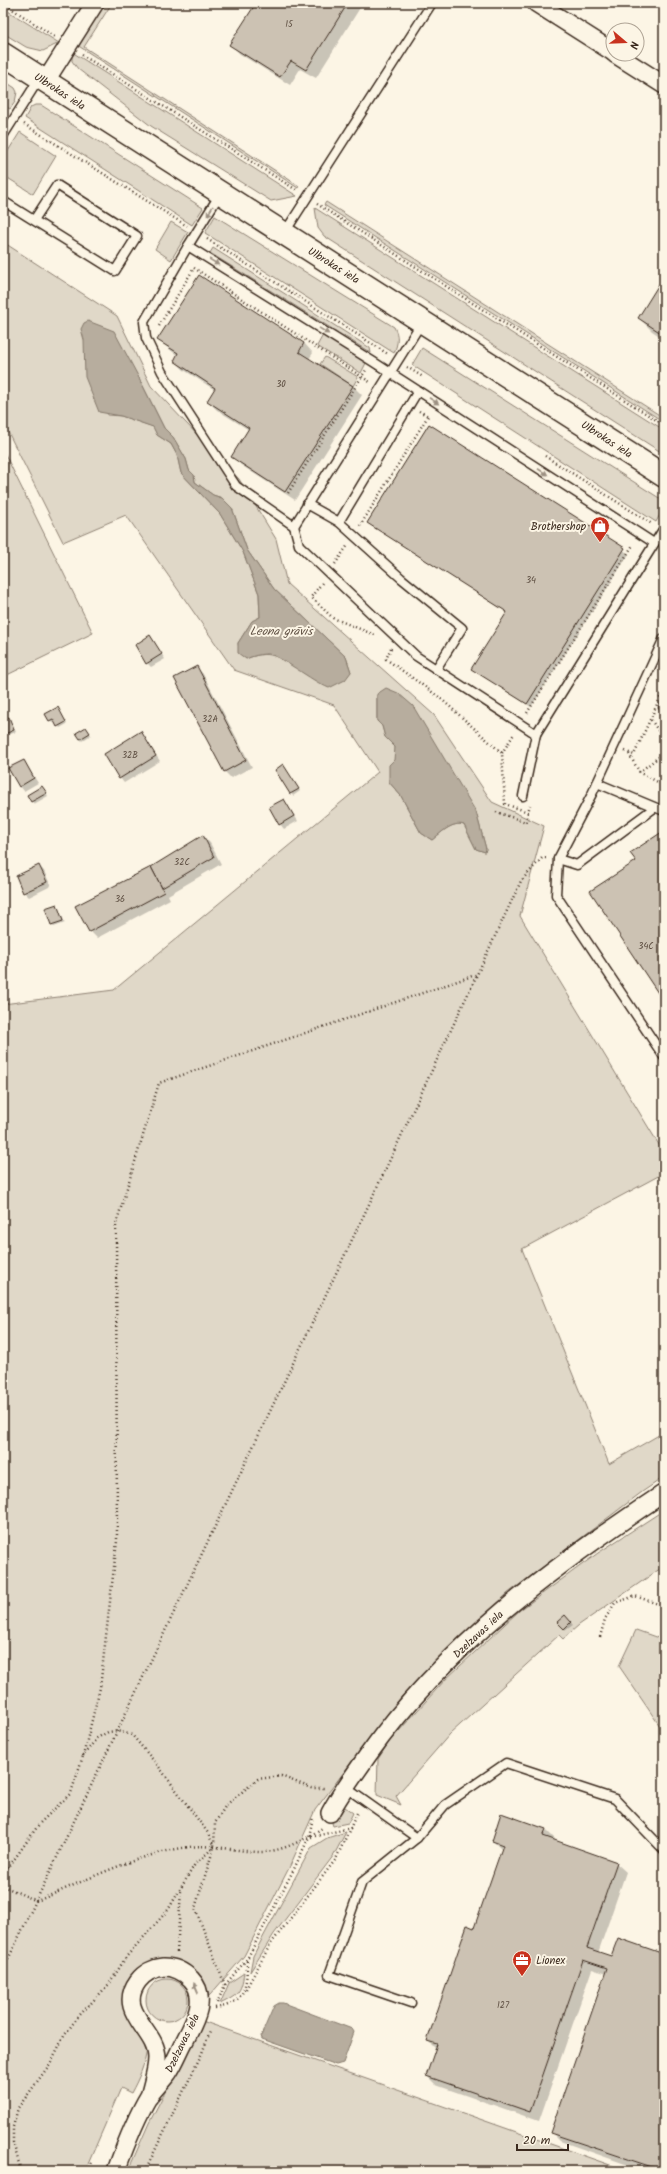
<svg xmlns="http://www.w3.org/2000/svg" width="667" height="2174" font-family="Kalam,sans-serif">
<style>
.green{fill:#e0d8c8;stroke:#8e8173;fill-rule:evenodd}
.water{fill:#b7ad9e;stroke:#85796b}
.shadow{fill:#0003}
.building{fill:#ccc2b3;stroke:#3b2a1e}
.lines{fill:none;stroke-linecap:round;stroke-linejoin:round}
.service-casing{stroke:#3b2a1e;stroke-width:11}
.minor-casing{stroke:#3b2a1e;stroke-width:20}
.secondary-casing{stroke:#3b2a1e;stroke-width:25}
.path{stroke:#3b2a1e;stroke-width:2.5;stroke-dasharray:1 3;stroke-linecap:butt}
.service{stroke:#fcf5e5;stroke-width:8}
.minor{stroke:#fcf5e5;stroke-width:17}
.secondary{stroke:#fcf5e5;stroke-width:22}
.oneway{fill:#9c9082}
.labels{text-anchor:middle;stroke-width:4;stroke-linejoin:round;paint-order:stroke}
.number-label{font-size:9px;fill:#5f5043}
.street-label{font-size:11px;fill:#3b2a1e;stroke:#fcf5e5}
.poi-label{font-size:11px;fill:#3b2a1e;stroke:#fcf5e5;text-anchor:end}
.water-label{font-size:12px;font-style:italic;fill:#605144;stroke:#fcf5e5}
</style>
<rect width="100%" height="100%" fill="#fcf5e5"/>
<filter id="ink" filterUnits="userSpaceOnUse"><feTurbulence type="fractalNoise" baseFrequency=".025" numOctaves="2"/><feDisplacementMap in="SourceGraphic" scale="8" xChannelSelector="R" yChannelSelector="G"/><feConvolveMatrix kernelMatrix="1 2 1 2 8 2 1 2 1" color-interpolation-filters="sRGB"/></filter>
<g filter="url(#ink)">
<!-- green -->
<g class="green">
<path d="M102,3H112L84,47L299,186L298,188L77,45Z"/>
<path d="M3,8L59,43L43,51L26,47L3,33Z"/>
<path d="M72,52L297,196L271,201L151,126L78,69L72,61Z"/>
<path d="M3,80L15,88L17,92L15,102L10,109L3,105Z"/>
<path d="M35,105H41L203,208L192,225L25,118L31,107Z"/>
<path d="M20,132L56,156L33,194L3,175V159Z"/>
<path d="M326,202L664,418V422L324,205Z"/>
<path d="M315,208L664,430V454L324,236L318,228Z"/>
<path d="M215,216L394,327C399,336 398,343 394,353L205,233Z"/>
<path d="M171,222L188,232L171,260L155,249Z"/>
<path d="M3,242L117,316L151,386L239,479L276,539L287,584L434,715L492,802L544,826L520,916L664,1153V1173L522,1249L609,1464L664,1432V1477L642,1492L507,1594L402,1696L315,1810L290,1866L244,1956L210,1995L207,1997C200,1976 197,1970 176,1961L130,1986L147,2048C145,2065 139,2078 131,2093L121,2088L85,2171H3V1004L114,990L378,772L334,705L234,670L126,515L63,542L3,422ZM82,329L138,376L164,428L173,437L186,459L189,470L194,475L195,482L213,495L222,498L232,508L247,550L274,589L346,657L351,672L285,662C274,652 259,653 246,659L239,650L238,643L252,621L260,617L259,594L243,552L220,514L181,473L177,455L171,444L157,435L154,427L121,416L108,415ZM377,695L476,812L486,849L485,852L476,849L464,825C452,821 441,833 432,840L421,833L401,796L389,782L396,754L395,747L385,737L382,726L377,721Z"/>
<path d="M213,248L370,348L371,353L210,253Z"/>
<path d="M323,335L366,363L361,373L317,346Z"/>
<path d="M422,348L664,501V507L656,522L412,365Z"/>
<path d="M325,357L358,377L353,386L320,364Z"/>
<path d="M3,450L93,633L3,677Z"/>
<path d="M664,1510V1566L579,1625L563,1639L559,1635L450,1734L396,1796L401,1805L377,1795L378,1759L389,1742L445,1680L520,1610L598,1553Z"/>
<path d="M636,1630L664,1640V1732L619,1666Z"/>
<path d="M345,1807L353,1813L348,1823L333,1826L330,1816L333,1811L339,1815Z"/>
<path d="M346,1832L334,1855L274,1934L250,1972L253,1956L311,1848L327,1838Z"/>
<path d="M244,1973C241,1993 238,1995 220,2004L229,1983Z"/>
<circle cx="167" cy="2000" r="21"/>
<path d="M202,2021L627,2171H128L149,2123Z"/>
</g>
<!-- water -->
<g class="water">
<path d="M88,321L114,331L138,376L164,428L173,437L186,459L189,470L194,475L195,482L213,495L222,498L232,508L247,550L274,589L346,657L351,672L345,680L329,688C313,682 277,653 267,654C261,654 252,656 246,659L238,653V643L252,621L260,617L259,594L243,552L220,514L181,473L177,455L171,444L157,435L153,427L121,416L99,412L85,377L84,340L81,329L84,323Z"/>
<path d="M386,688L398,693L413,706L476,812L486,849L485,852L476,849L464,825C452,821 441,833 432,840L421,833L401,796L389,782V765L394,760L395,747L385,737L382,726L377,721V694Z"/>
<path d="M279,2003H283L352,2029L354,2032L343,2063L336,2065L262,2039L261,2036L274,2006Z"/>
</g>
<!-- shadow -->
<g class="shadow">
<path d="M257,3H363L316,78L300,69L290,85L240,54L231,45Z"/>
<path d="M664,278V339L652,331L639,318Z"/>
<path d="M158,340L304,343L313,353L309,359L353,386L362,395L295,500L241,465L232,456L249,430L217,410L208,401L215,390L184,370L175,361L178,356Z"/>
<path d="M429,425L629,554L531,707L473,669L508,613L368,523Z"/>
<path d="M150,637L165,659L151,667L147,663Z"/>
<path d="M196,667L203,674L252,767L231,778L224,771Z"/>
<path d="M59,710L67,724L60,728L55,721L52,723L46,714Z"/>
<path d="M9,718L16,732L8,735L3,725V721Z"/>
<path d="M88,730L91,735L82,741L80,739Z"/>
<path d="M141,733L160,761L124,783L120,778Z"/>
<path d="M24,761L38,783L24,791L20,786Z"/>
<path d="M285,768L300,791L293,796L276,770Z"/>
<path d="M44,789L48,796L34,804L28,795Z"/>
<path d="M284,800L298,821L284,829L280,824Z"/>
<path d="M203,836L210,843L221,864L168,895L170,899L97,938L90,931L151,867Z"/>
<path d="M39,866L44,871L51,886L29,897L24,892Z"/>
<path d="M57,905L65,923L54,927L52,925Z"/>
<path d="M565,1616L573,1625L566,1630L558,1622Z"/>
<path d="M546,1830L555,1839L554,1841L616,1863L626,1872L598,1953L612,1958L664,1955V2171H645L560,2141L551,2132L606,1974L592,1969L539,2121L436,2085L427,2076L436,2049L428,2041L475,1929L502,1850L493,1841Z"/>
</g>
<!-- building -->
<g class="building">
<path d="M256,3H348L306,70L291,61L280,77L229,45Z"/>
<path d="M199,275L304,343L299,352L353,386L285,492L231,457L249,428L207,401L215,388L174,361L178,353L157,340Z"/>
<path d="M664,276V335L638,318Z"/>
<path d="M429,424L625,548L527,704L471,669L507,612L367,523Z"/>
<path d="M150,635L162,654L146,664L135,645Z"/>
<path d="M197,666L246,760L224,772L174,678Z"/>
<path d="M664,695V717L658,708Z"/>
<path d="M58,707L66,722L57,727L53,719L49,721L45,714Z"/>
<path d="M9,717L14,730L5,734L3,719Z"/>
<path d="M86,727L90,733L80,739L76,733Z"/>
<path d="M141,731L156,756L119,779L104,754Z"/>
<path d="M24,760L34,778L19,787L8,768Z"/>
<path d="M283,764L299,789L290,794L275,770Z"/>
<path d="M42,786L47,793L31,802L27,795Z"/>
<path d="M284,799L294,816L279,825L269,807Z"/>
<path d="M662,832L664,834V1002L590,891L636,861L630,853Z"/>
<path d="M203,835L214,857L162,888L151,867Z"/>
<path d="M39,865L47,882L23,893L16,876Z"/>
<path d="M151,867L164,892L89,932L75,906Z"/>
<path d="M57,904L63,921L51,925L45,908Z"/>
<path d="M565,1615L571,1622L564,1629L557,1622Z"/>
<path d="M501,1813L546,1829L543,1836L617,1862L587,1948L611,1956L618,1938L664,1954V2171L550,2133L607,1968L583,1960L530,2112L426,2076L437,2044L427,2041L467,1925L474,1928L503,1845L492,1841Z"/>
</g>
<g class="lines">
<!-- service casing -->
<g class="service-casing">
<g id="service">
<path d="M3,136L39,79"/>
<path d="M220,194L188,246L372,361L654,543"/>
<path d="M3,201L115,271L137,236L57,185L34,220"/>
<path d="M285,232L432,3"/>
<path d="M188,246L144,322L146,338L162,372L236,486L294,526L422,322"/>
<path d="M418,391L339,522L401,578L462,628L436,669"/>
<path d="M307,504L339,522"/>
<path d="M294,526L299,545L416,656L536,734L664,528"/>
<path d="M664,638L592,794L558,859L556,895L664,1057"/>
<path d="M597,783L664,811"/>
<path d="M523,796L536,734"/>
<path d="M558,859L577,865L654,808"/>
<path d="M345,1787L417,1838L445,1805L506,1763L615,1799L664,1850"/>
<path d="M411,2003L329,1975L362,1882L417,1838"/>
</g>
</g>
<!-- minor casing -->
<g class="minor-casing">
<g id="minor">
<path d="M536,3L613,52"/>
<path d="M615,54L664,85"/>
<path d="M45,82L95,3"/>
<path d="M330,1813C341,1792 355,1774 368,1755C445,1646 554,1566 664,1493"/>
<path d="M116,2171C125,2146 135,2119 149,2096C155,2088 162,2081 168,2073C174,2064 178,2054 182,2046C192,2026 210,1999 191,1979C184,1972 175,1967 164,1967C154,1968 144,1973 138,1981C115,2012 157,2030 157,2058C157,2070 152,2085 149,2097"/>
</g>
</g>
<!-- secondary casing -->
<g class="secondary-casing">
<path id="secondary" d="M3,54L664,476"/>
</g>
<!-- path -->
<g class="path">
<path d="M3,3L55,37"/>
<path d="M82,55L298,191"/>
<path d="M24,124L187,226"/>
<path d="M317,204L664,425"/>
<path d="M207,239L388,354"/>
<path d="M194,268L370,382"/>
<path d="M159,326L194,268"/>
<path d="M407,367L423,377"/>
<path d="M419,411L428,416"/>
<path d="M545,456L652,524"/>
<path d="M288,493L366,370"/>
<path d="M360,526L428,416"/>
<path d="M335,564L348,545"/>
<path d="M322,583L311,597L333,618L375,635"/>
<path d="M391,648L386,659L439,697L502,753L505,804L528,812L530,805"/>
<path d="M527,713L633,545"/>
<path d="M651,720L664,739"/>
<path d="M625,751L634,755L664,689"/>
<path d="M502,753L514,734"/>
<path d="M629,754L640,773L664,785"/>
<path d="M639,772L664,753"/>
<path d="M496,812L526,822L528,812"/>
<path d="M600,1637L605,1619L615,1603L635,1596L664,1606"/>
<path d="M83,1756L100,1688L117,1541L116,1224L159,1083L478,974"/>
<path d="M311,1837L351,1828"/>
<path d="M3,1875L40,1823L71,1793L83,1756L97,1738L108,1732L117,1731L132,1735L159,1767L208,1833L214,1847L195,1864L168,1910L126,1957L110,1983L77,2018L64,2036L50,2064L18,2108L13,2127V2142L21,2171"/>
<path d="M3,1886L37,1901C85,1881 136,1854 189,1847C212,1844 235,1851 258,1852C279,1853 305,1840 322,1828"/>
<path d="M177,1952L181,1891"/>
<path d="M3,1970L371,1200L521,881L542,858H546"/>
<path d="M225,1985L195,1908L214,1847L215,1823L226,1805L258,1779L281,1776L311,1788H326"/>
<path d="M246,1989L270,1945L336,1859L358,1811"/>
<path d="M217,2003L225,1985L247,1959L294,1869L309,1837L313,1817"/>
<path d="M215,2008C246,2004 247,1986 247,1959"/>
<path d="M88,2171L92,2162"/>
<path d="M145,2171L202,2053L210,2032"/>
</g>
<!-- service -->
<use href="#service" class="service"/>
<!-- minor -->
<use href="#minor" class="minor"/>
<!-- secondary -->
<use href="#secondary" class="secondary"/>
</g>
<!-- one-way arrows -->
<defs><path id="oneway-solid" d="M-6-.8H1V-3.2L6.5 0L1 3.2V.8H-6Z"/></defs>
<g class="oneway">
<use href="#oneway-solid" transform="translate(210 211) rotate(121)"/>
<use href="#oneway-solid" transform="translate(214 262) rotate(32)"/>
<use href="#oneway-solid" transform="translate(324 331) rotate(32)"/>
<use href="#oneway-solid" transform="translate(434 401) rotate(33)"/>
<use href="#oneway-solid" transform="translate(543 472) rotate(33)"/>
<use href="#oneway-solid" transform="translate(196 1988) rotate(-113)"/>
</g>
</g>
<!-- icons -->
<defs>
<g id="shop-pin" transform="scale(1)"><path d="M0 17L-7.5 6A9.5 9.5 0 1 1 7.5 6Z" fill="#c8321e" stroke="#fcf5e5"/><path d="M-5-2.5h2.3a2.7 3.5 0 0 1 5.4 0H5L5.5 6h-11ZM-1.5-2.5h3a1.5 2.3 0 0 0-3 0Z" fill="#fff"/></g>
<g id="office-pin" transform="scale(1)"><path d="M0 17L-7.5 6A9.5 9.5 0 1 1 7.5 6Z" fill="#c8321e" stroke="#fcf5e5"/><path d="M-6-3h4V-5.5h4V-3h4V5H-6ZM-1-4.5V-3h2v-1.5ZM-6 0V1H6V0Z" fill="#fff"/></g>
</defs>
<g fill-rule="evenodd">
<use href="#shop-pin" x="600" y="526"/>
<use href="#office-pin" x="522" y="1960"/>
</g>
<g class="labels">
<!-- number labels -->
<g class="number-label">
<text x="289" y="27">15</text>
<text x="281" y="387">30</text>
<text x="531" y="583">34</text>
<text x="210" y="722">32A</text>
<text x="130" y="758">32B</text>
<text x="182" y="865">32C</text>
<text x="120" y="902">36</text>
<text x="646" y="949">34C</text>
<text x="503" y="2008">127</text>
</g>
<!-- street labels -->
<g class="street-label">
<text transform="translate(60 91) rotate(33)" y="4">Ulbrokas iela</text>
<text transform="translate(334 265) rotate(32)" y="4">Ulbrokas iela</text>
<text transform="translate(607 439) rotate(33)" y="4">Ulbrokas iela</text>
<text transform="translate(478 1634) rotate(-43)" y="4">Dzelzavas iela</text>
<text transform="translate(182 2043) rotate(-64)" y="4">Dzelzavas iela</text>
</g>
<!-- poi labels -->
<g class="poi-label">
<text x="586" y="530">Brothershop</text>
<text x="536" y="1964" text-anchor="start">Lionex</text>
</g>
<!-- water labels -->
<g class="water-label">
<text x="281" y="635">Leona grāvis</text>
</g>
</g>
<!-- margin -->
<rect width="667" height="2174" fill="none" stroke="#fcf5e5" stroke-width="16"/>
<rect x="8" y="8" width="651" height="2158" fill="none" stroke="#3b2a1e" stroke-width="1.5" filter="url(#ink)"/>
<!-- north arrow -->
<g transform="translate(625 42) rotate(109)"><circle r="19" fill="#fcf5e5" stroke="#afa495"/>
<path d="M0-3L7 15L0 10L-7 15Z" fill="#c8321e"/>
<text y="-6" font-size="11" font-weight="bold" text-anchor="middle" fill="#3b2a1e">N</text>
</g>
<!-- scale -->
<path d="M517 2144v6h51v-6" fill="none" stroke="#3b2a1e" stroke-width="2"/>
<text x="523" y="2144" font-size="12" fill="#3b2a1e" stroke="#fcf5e5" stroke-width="3" paint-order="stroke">20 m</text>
</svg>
